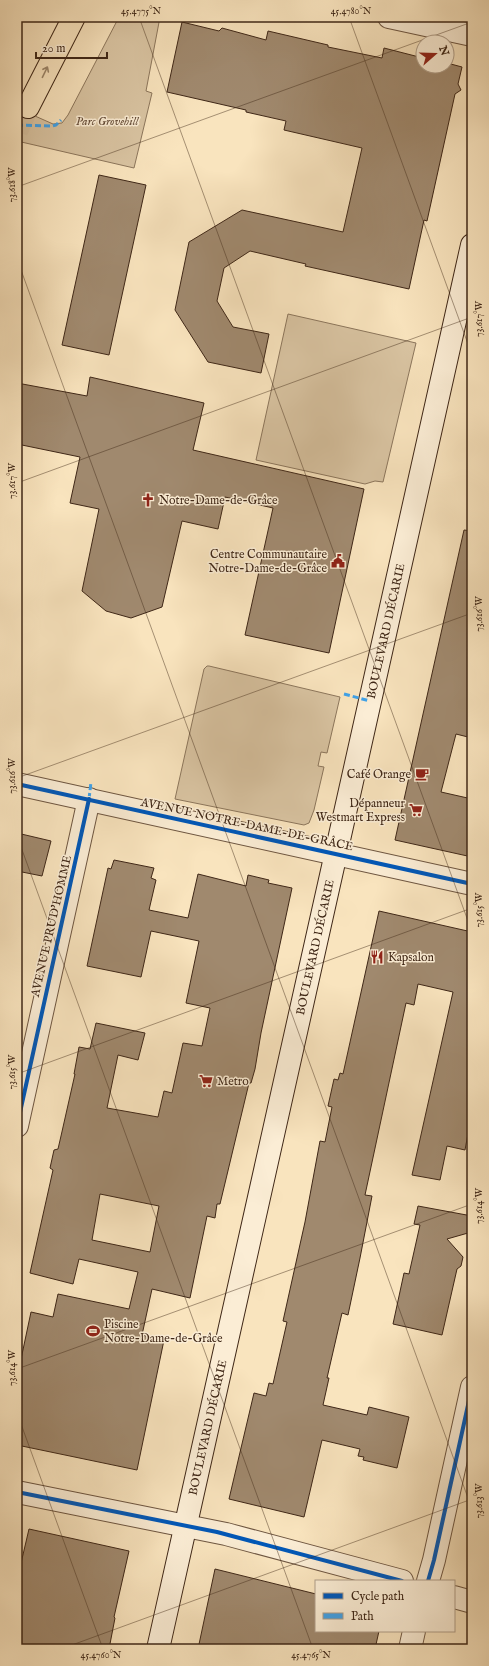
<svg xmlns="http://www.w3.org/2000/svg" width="489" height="1666" font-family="'IM FELL English',serif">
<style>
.green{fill:#d9c4a2;stroke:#8c765c}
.building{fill:#a0896e;stroke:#3f2717;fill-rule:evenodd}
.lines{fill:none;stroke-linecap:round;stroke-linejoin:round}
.motorway-tunnel{stroke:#d4be9d;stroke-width:22;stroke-dasharray:22 11;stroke-linecap:butt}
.minor-casing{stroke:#6e5641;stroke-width:24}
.tertiary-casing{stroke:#6e5641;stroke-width:24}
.secondary-casing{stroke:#3f2717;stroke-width:24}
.motorway-casing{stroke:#3f2717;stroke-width:24}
.minor{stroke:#fbedd5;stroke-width:22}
.tertiary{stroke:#fbedd5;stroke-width:22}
.secondary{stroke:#fbedd5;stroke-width:22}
.motorway{stroke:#f9e4be;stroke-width:22}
.quiet{stroke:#3fa2ea;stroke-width:3;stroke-dasharray:6 3;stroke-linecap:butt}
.cycleway-casing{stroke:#fbedd5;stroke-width:6}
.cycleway{stroke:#0057b8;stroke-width:4}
.oneway{stroke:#9c866a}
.ticks{fill:none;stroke:#3f2717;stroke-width:1;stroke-opacity:0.45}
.labels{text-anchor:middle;stroke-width:3;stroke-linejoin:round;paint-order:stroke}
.park-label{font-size:12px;font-style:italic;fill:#664e3a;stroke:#fbedd5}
.poi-label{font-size:12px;fill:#3f2717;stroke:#fbedd5;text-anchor:start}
.street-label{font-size:12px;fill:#3f2717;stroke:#fbedd5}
.neatline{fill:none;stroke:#3f2717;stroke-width:1.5}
.ticks-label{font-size:10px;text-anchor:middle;fill:#3f2717}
</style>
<rect width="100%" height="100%" fill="#f9e4be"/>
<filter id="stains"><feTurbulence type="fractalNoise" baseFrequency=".005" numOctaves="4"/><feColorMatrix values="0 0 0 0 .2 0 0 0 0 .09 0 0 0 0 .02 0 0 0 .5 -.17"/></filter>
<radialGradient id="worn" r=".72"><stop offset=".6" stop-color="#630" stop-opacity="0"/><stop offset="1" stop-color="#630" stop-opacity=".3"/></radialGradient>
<!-- green -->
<g class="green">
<path d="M119,17H160L146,91L152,93L134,168L17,141V108L53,124L62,123L68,115Z"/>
<path d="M288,314L416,343L383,482L375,481L365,484L256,460Z"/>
<path d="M207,666H209L340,697L327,753L321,752L318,766L324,767L314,810L309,823L304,825L175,799L204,669Z"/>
</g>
<!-- building -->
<g class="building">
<path d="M182,22L219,31L222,28L266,40L268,31L328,45V47L382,58L384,48L423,58V66H447V63L462,67L458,84L461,90L455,94L427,221L424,220L409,289L305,266L306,264L250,251L224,268L217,301L233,327L269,334L261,373L208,362L175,310L189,242L242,210L343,232L362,148L284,130L286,121L246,112V110L167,92Z"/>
<path d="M99,175L146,185L109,355L62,345Z"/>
<path d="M90,377L204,403L193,450L364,489L329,653L245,635L273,508L225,497L218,529L182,521L162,607L131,618L106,611L82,591L99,509L70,503L80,457L17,444V383L87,396Z"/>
<path d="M464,530L472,531V738L456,734L441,792L472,799V857L395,840Z"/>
<path d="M17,833L51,841L42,876L17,871Z"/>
<path d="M114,860L154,868L151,878L156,880L149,910L188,918L198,874L246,886L248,875L269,880L268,883L292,888L261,1033L255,1069L251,1083H249L220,1204H217L215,1218L207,1216L190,1298L152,1289L142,1335L164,1340L137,1470L17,1445V1378L31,1312L53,1317L58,1294L129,1309L138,1272L79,1259L73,1284L30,1273L53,1170L50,1168L54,1150L58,1149L61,1136L75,1074H74L79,1047L90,1049L96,1023L145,1033L138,1060L118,1055L107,1108L158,1117L164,1091L172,1093L183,1043L202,1046L210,1008L186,1003L199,941L151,931L141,977L87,966L108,868L111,869ZM100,1194L159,1206L150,1252L92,1240Z"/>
<path d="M379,911L472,932V1112L465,1150L447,1146L440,1180L412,1175L453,992L418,984L414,1005L406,1003L365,1195L372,1196L360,1258L348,1315L342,1313L327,1378H329L323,1405L367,1415L369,1407L409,1417L397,1468L363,1460L364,1457L358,1456L360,1449L322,1440L304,1517L229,1499L254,1393L266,1396L269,1383L273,1384L287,1322L283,1321L305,1222L320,1141L325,1142L332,1107L328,1106L334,1079L338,1080L340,1073L343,1074Z"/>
<path d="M418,1206L472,1216L468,1233L447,1239L463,1257L461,1266L457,1269L442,1335L393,1324L404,1273L409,1274L420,1225L414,1224Z"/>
<path d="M29,1529L129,1551L114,1617L115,1618L109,1649H17V1594L21,1577L18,1576Z"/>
<path d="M215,1569L316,1594V1631H379L375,1649H198Z"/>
</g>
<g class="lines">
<!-- motorway-tunnel -->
<path class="motorway-tunnel" d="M17,131L28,107"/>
<!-- minor casing -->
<g class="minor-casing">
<g id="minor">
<path d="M389,17L472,35"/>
<path d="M17,784L472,884"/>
<path d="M17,1126L89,799"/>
<path d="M186,1526L226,1534L402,1581"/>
<path d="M428,1581L434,1560L472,1387"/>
<path d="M454,1597L472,1602"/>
<path d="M410,1649L414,1631"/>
</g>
</g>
<!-- tertiary casing -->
<g class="tertiary-casing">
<path id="tertiary" d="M17,1492L186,1526"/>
</g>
<!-- secondary casing -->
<g class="secondary-casing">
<g id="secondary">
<path id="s1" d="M158,1649L472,245"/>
</g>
</g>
<!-- motorway casing -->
<g class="motorway-casing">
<path id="motorway" d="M28,107L74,17"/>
</g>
<!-- minor -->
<use href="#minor" class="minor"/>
<!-- tertiary -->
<use href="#tertiary" class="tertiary"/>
<!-- secondary -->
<use href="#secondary" class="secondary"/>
<!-- motorway -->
<use href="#motorway" class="motorway"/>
<!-- quiet -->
<g class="quiet">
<path d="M17,125L52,126L56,125L61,120"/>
<path d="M344,694L370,701"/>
<path d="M89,799L91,782"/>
</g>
<!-- cycleway casing -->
<g class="cycleway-casing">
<g id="cycleway">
<path d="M17,784L472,884"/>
<path d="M17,1126L89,799"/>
<path d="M17,1492L217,1532L402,1581"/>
<path d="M428,1581L434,1560L472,1387"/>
</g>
</g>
<!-- cycleway -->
<use href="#cycleway" class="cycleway"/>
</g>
<!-- one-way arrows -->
<defs><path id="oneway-shaft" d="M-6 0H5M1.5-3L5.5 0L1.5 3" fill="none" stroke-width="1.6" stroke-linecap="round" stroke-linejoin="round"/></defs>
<use class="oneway" href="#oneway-shaft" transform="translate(45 72) rotate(-64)"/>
<!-- ticks -->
<path class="ticks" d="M139,17L472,932M349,17L472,355M17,187L472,22M17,259L472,1509M17,483L472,317M17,778L472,613M17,836L313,1649M17,1074L472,908M17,1369L472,1204M17,1413L103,1649M61,1649L472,1499"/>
<!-- icons -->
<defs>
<g id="church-bare" transform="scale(1.08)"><path d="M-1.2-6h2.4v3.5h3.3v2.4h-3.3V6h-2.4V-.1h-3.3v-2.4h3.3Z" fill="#8f2418" stroke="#fbedd5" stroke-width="2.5" paint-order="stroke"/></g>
<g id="civic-bare" transform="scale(1.08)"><path d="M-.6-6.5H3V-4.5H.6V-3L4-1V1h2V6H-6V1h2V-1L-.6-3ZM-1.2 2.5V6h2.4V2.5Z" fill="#8f2418" stroke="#fbedd5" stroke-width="2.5" paint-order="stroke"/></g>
<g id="cafe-bare" transform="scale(1.08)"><path d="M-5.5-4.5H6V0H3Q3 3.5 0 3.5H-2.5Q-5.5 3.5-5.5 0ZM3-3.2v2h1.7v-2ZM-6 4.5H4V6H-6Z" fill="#8f2418" stroke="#fbedd5" stroke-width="2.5" paint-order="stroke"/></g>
<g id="supermarket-bare" transform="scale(1.08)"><path d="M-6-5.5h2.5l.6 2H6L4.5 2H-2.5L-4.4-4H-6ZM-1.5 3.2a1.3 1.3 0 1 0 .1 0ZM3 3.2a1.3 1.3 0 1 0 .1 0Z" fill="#8f2418" stroke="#fbedd5" stroke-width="2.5" paint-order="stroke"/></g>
<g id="restaurant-bare" transform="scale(1.08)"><path d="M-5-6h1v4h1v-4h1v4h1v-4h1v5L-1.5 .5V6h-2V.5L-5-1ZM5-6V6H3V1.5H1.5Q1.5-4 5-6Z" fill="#8f2418" stroke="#fbedd5" stroke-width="2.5" paint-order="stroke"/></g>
<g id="stadium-bare" transform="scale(1.08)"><path d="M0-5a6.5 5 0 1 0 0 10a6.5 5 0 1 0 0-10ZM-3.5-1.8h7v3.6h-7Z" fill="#8f2418" stroke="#fbedd5" stroke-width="2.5" paint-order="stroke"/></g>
</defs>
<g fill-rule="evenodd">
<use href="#church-bare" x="148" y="500"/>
<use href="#civic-bare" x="338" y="561"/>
<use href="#cafe-bare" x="422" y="774"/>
<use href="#supermarket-bare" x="416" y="810"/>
<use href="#restaurant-bare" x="377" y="957"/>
<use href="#supermarket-bare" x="206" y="1081"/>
<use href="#stadium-bare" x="93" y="1331"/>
</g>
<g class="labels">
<!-- park labels -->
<g class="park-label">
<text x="107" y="125">Parc Grovehill</text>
</g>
<!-- poi labels -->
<g class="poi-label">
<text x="159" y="504">Notre-Dame-de-Grâce</text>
<text x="327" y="558" text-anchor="end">Centre Communautaire<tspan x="327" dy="14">Notre-Dame-de-Grâce</tspan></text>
<text x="411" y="778" text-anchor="end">Café Orange</text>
<text x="405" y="807" text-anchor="end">Dépanneur<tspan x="405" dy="14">Westmart Express</tspan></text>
<text x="388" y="961">Kapsalon</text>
<text x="217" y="1085">Metro</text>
<text x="104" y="1328">Piscine<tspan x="104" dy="14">Notre-Dame-de-Grâce</tspan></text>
</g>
<!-- street labels -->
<g class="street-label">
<text dy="4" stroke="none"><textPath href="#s1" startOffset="1043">BOULEVARD DÉCARIE</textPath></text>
<text transform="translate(247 824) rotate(12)" y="4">AVENUE NOTRE-DAME-DE-GRÂCE</text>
<text transform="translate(51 926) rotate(-77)" y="4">AVENUE PRUD'HOMME</text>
<text dy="4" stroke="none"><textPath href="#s1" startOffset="719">BOULEVARD DÉCARIE</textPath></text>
<text dy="4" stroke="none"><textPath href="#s1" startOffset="227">BOULEVARD DÉCARIE</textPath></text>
</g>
</g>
<!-- margin -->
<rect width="489" height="1666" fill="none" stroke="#f9e4be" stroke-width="44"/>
<!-- legend -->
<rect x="315" y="1580" width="140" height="52" fill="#fbedd5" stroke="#b09e89"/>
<rect x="323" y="1593" width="20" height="6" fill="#0057b8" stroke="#b09e89"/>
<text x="351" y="1600" font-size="12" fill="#3f2717">Cycle path</text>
<rect x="323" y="1613" width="20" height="6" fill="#3fa2ea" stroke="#b09e89"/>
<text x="351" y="1620" font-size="12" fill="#3f2717">Path</text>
<!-- north arrow -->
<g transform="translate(435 54) rotate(70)"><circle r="19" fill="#fbedd5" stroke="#b09e89"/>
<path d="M0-3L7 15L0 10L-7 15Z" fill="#8f2418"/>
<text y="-6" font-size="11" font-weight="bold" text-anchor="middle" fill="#3f2717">N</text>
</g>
<!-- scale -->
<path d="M36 52v6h71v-6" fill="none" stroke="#3f2717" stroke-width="2"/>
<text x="42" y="52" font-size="12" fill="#3f2717" stroke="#fbedd5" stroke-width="3" paint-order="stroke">20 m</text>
<rect x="22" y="22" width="445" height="1622" class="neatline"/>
<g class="ticks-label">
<text x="141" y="14">45.4775°N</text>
<text x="351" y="14">45.4780°N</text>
<text transform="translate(11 185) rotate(-90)" y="4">73.618°W</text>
<text transform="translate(478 319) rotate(-90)" y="4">73.617°W</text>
<text transform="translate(11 481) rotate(-90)" y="4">73.617°W</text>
<text transform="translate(478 614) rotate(-90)" y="4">73.616°W</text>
<text transform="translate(11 776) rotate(-90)" y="4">73.616°W</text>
<text transform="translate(478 910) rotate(-90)" y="4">73.615°W</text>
<text transform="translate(11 1072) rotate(-90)" y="4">73.615°W</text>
<text transform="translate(478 1206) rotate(-90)" y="4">73.614°W</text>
<text transform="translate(11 1368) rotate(-90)" y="4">73.614°W</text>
<text transform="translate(478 1501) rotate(-90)" y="4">73.613°W</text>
<text x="101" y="1658">45.4760°N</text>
<text x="311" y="1658">45.4765°N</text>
</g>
<rect width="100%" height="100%" filter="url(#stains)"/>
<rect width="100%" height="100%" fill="url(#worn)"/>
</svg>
